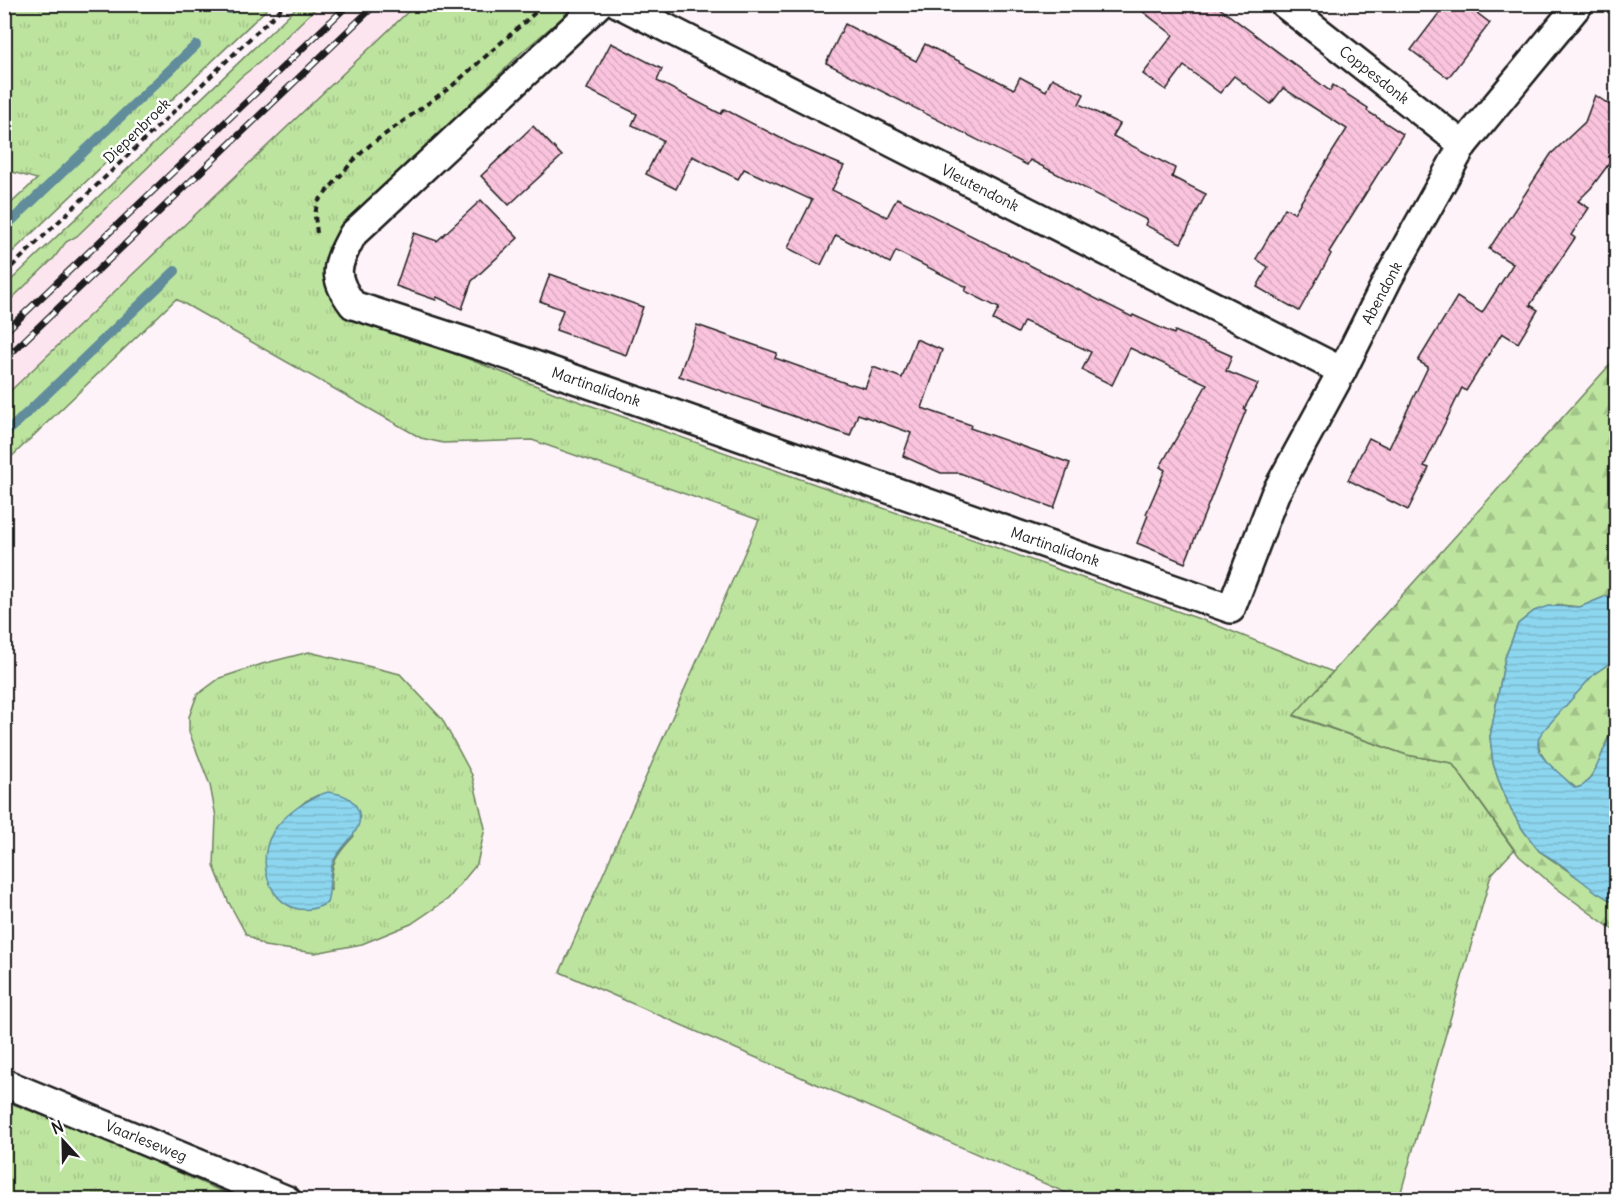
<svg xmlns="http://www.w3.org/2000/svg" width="1621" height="1204" font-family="Delius,sans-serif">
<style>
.built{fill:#fde5f0}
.grass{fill:url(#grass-tufts);stroke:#6c805e;stroke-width:1.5;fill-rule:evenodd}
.forest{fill:url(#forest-firs);stroke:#6c805e;stroke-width:1.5}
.water{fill:url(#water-rules);stroke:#608c9b;stroke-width:1.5}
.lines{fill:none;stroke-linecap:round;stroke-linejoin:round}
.stream{stroke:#608c9b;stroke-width:10}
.building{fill:url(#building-back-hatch);stroke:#1c1c1c;stroke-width:1.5}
.street-casing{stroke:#1c1c1c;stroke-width:32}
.path{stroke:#1c1c1c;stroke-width:4;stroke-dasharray:6 4.5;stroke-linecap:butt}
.street{stroke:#fff;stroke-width:27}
.rail-casing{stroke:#1c1c1c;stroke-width:7}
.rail{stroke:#fff;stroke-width:4.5;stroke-dasharray:14;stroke-linecap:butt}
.labels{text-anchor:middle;stroke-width:5;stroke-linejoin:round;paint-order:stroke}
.street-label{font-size:15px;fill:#1c1c1c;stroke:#fff}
</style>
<defs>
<pattern id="grass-tufts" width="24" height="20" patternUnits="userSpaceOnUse" patternTransform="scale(1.5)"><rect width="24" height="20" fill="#bde49f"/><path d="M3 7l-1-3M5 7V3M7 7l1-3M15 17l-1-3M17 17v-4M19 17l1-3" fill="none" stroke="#a2c388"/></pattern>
<pattern id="forest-firs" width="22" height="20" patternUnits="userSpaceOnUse" patternTransform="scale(1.5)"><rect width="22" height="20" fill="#bde49f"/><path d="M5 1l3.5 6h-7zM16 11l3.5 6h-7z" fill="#a2c388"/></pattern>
<pattern id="water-rules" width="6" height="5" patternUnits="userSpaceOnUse" patternTransform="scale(1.5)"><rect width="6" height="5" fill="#8dd6ef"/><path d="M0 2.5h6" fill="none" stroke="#79b7cc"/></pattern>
<pattern id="building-back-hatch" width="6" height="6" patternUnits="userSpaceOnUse" patternTransform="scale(1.5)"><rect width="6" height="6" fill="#fbc4de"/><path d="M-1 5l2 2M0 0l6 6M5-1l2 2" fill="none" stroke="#d7a8be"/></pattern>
</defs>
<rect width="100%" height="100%" fill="#fef3f8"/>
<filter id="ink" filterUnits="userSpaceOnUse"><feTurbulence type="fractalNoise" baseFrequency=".0167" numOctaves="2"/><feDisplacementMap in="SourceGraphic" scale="12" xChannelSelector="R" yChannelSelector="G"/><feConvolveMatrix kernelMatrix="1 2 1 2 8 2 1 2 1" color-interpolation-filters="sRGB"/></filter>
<g filter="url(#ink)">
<!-- built -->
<path class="built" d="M319,5H415L5,396V305L54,258L67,242L77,236L241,77L261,61Z"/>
<!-- grass -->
<g class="grass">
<path d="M5,4H271V5L5,259V209L37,179L5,170Z"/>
<path d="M299,5H319L261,61L241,77L77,236L66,242L54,258L5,305V286Z"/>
<path d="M415,5H577L522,52L373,200L329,260L324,275L328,293L340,309L555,393L1211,623L1333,672L1294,716L1407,755L1452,763L1514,850L1491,875L1399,1199H1080L560,972L759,520L532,440L443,443L421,438L176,299L5,463V396Z"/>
<path d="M309,652L400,674L442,719L472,775L485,828L477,864L448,899L411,924L362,944L315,953L264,946L246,934L228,901L214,866L216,817L210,785L189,732V717L197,695L220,678L262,664ZM318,795L354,836C335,856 330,864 331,891L291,814L306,801Z"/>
<path d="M10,1103L103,1139L239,1199L5,1200V1121Z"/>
</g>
<!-- forest -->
<g class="forest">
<path d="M1616,358V592L1580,607L1561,605L1534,611L1518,624L1505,658L1490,737L1493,763L1498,779L1511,810L1523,830L1539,851L1616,904V932L1555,887L1519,856L1452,763L1407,755L1294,715Z"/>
<path d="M1616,655V728L1609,736L1597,767L1584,786L1576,788C1560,774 1534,759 1539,735L1594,674L1610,663Z"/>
</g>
<!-- water -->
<g class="water">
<path d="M1616,592V655L1610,663L1594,674L1544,730C1535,740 1537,751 1546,761L1575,788C1597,787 1602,741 1616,728V904L1596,892L1559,863L1539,851L1523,830L1511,810L1498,779L1493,763L1490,737L1505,658L1518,624L1534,611L1548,606L1580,607Z"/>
<path d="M328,792C340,794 349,795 356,806C370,829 341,843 333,862C328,874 331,890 327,903C280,929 250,870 273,832C283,815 310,797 328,792Z"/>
</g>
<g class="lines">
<!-- stream -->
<g class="stream">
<path d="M230,9L234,4"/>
<path d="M4,228L196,45"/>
<path d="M4,435L175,271"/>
</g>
</g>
<!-- building -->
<g class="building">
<path d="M1133,4H1214L1330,91L1333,85L1368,108L1367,111L1403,134L1329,252L1331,254L1299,311L1257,287L1268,267L1256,259L1285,208L1294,213L1347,129L1283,88L1271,104L1234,76L1220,93L1184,66L1166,90L1143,74L1173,35Z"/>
<path d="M1446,4H1465L1490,23L1448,78L1411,50Z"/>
<path d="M845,24L916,61L925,44L1014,89L1020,77L1046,91L1052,78L1084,94L1079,104L1120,124L1113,136L1175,168L1172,177L1206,194L1181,243L1145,225L1147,220L1030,160L1027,165L826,63Z"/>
<path d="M611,43L662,69L657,81L721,114L724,109L792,144L844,166L832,190L887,217L897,198L1132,317L1133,315L1174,334L1175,331L1232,356L1226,371L1258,384L1244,409L1246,410L1185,563L1137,543L1148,515L1146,514L1165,470L1160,467L1207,384L1130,348L1112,385L1082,370L1091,352L1024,321L1018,333L993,320L999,308L965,291L967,287L896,251L890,263L836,235L821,265L788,248L812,200L744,169L738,179L692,156L676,189L646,174L663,140L632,125L637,114L587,89Z"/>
<path d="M1595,95L1617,110V153L1591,188L1578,201L1589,208L1571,235L1575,238L1530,305L1538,310L1518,343L1502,333L1466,391L1462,388L1424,466L1429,468L1408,510L1348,480L1369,438L1389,448L1428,367L1418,361L1457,297L1482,313L1513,264L1489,249L1551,154L1585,122Z"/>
<path d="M533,126L562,156L509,205L481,176Z"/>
<path d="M481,200L518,238L472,281L462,309L437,297L436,300L396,286L414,233L437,241Z"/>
<path d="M550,274L643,307L626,355L556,330L563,310L540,301Z"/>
<path d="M697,325L777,353L775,358L851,385L852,384L865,388L873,367L902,378L916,339L942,350L922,408L971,425L970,428L1070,463L1054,508L960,473H941L903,456L911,433L858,414L850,436L679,376Z"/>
</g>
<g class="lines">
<!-- street casing -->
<g class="street-casing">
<g id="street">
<path d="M599,4L353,234C336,266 331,275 353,305L489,349L1231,609L1275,494L1342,371L1388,279L1463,145L1579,4"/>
<path d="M619,4L1342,371"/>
<path d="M1284,4L1463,145"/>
<path d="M4,1083L287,1200"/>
</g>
</g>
<!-- path -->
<g class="path">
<path d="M317,233L315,216L317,203L353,161L370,145L452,86L545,4"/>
<path d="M4,274L286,4"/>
</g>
<!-- street -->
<use href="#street" class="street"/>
<!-- rail casing -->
<g class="rail-casing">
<g id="rail">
<path d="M4,333L349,4"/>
<path d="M4,360L376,4"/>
</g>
</g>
<!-- rail -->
<use href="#rail" class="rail"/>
</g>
</g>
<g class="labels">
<!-- street labels -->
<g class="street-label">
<text transform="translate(1374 75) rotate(38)" y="5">Coppesdonk</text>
<text transform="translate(137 131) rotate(-44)" y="5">Diepenbroek</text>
<text transform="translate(980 188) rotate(27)" y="5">Vleutendonk</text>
<text transform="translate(1382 293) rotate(-62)" y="5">Abendonk</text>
<text transform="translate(596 387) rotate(19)" y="5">Martinalidonk</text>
<text transform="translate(1055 547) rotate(19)" y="5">Martinalidonk</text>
<text transform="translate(146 1141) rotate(22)" y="5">Vaarleseweg</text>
</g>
</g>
<!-- margin -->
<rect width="1621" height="1204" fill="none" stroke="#fff" stroke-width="24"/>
<rect x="12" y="12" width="1597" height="1180" fill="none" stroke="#1c1c1c" stroke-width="2" filter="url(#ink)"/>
<!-- north arrow -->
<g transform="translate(63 1141) rotate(338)" stroke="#ffffff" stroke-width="4.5" paint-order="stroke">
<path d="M0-4.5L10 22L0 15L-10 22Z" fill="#1c1c1c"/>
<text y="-9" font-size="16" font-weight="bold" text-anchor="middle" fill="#1c1c1c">N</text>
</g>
</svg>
